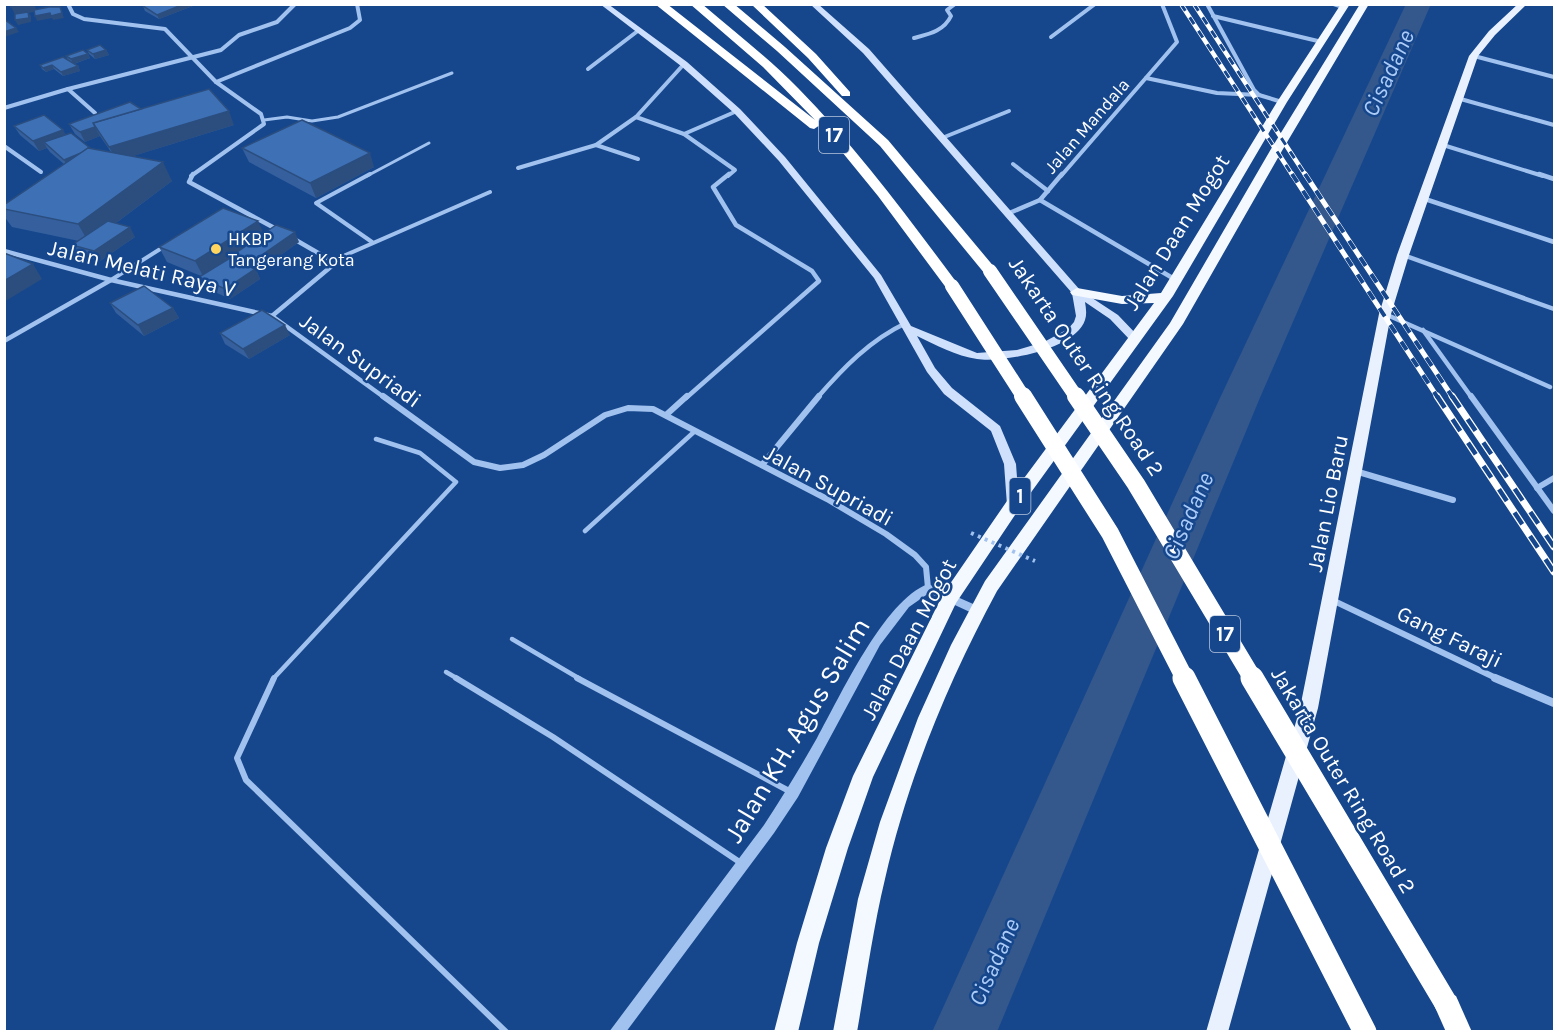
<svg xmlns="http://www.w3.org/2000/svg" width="1559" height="1036" font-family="Karla,sans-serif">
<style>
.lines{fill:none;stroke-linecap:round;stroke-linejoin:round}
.river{fill:#34588c;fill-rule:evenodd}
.service-far3{stroke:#a1c2ef;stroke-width:3}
.service-far2{stroke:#a1c2ef;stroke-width:4}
.service-far1{stroke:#a1c2ef;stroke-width:4.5}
.service{stroke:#a1c2ef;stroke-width:6}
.minor-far3{stroke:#a1c2ef;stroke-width:4}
.minor-far2{stroke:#a1c2ef;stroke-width:4.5}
.minor-far1{stroke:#a1c2ef;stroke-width:6}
.minor{stroke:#a1c2ef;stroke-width:8}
.tertiary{fill:#a1c2ef;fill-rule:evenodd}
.secondary{fill:#cee0fb;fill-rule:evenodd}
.primary{fill:#e9f1ff;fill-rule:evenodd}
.trunk{fill:#f4f8ff;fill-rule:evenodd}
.motorway{fill:#fff;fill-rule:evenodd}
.rail-far2-casing{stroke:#fff;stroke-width:4.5}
.rail-far1-casing{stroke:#fff;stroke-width:5}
.rail-casing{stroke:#fff;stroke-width:7}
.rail-far2{stroke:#16478d;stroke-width:3;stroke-dasharray:8;stroke-linecap:butt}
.rail-far1{stroke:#16478d;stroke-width:4;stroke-dasharray:10;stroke-linecap:butt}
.rail{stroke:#16478d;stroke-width:4.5;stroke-dasharray:14;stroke-linecap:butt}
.path-bridge{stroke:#a1c2ef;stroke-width:4;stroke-dasharray:3 4.5;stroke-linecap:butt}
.motorway-bridge-far2{stroke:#fff;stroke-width:14}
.motorway-bridge-far1{stroke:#fff;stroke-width:18}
.motorway-bridge{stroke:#fff;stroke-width:23}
.wall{fill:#35609d}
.shaded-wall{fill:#2b4e7f}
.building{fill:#3e70b6;stroke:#2b4e7f;stroke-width:1.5}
.poi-dot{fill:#ffd55f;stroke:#16478d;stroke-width:2}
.labels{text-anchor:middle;stroke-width:5;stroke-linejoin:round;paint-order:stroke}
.far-street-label{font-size:18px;fill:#fff;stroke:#16478d}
.far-poi-label{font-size:18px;fill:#fff;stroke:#16478d;text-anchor:start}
.shield{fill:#16478d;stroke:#b9c8dd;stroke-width:1.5}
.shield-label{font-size:21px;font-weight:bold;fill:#fff}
.street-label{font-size:22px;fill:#fff;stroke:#16478d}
.water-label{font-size:24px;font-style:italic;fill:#acccf7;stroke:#16478d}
.near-street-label{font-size:27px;fill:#fff;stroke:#16478d}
</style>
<rect width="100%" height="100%" fill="#16478d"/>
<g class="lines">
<!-- river -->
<path class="river" d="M1406,4H1431L1259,400L997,1032H932L1219,400Z"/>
<!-- service-far3 -->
<g class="service-far3">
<path d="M1332,4L1344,8"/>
<path d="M264,120L287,117L312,121L338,117L452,73"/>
<path d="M367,176L429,143"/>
</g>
<!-- service-far2 -->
<g class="service-far2">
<path d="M370,174L316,203L372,242"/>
<path d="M332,261L490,192"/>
<path d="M111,280L165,246"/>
</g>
<!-- service-far1 -->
<g class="service-far1">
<path d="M585,531L695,431"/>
<path d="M512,639L580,679"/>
<path d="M446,672L458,679"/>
<path d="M273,679L456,482L420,453L376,439"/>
</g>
<!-- service -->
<g class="service">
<path d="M274,678L237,758L246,780L506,1032"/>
<path d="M456,678L553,737L741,863"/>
<path d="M577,678L791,792"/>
</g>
<!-- minor-far3 -->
<g class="minor-far3">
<path d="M68,4L73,14L84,19L165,29L216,82L261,114L264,124L191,176"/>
<path d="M1207,4L1254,90L1259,95L1282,102"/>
<path d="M1213,16L1322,42"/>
<path d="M1051,37L1095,4"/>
<path d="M914,38C929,34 944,31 951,16L947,10L955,4"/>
<path d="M1474,56L1554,77"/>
<path d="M684,64L636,117L684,134"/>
<path d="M588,69L639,30"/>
<path d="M1146,78L1217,93L1259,95"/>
<path d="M216,82L350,28L360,20L357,4"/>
<path d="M68,89L221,50L239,35L277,22L295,4"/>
<path d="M1457,98L1554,125"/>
<path d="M4,108L68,89L95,113"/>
<path d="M942,138L1009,111"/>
<path d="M596,145L638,159"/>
<path d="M1443,145L1543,176"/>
<path d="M4,146L41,172"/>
<path d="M1013,164L1028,176"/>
<path d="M518,168L596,145L636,117"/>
<path d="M728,176L735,170L684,134L737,111"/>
<path d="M1061,176L1177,42L1162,4"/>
</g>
<!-- minor-far2 -->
<g class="minor-far2">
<path d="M193,174L189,182L280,231"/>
<path d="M1026,174L1048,191"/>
<path d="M1539,174L1554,179"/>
<path d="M1422,198L1554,242"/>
<path d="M1040,200L1176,280"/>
<path d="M1007,214L1040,200L1062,174"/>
<path d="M4,251L111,280L272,316L385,398"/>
<path d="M1403,255L1554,309"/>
<path d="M1385,314L1550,387"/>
<path d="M272,316L333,265L332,261L294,239"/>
<path d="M1423,330L1472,398"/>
<path d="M4,341L111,280"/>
<path d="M686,398L819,281L812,271L736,225L713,187L729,174"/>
<path d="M817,398C843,368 870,340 906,323"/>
</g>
<!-- minor-far1 -->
<g class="minor-far1">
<path d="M383,396L474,462L500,468L523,465L544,455L605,415L628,408L653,409L827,499L886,534L915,555L926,567L928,588"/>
<path d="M1471,396L1554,511"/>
<path d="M666,415L687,396"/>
<path d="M762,465L819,396"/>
<path d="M1355,471L1453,500"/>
<path d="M1537,488L1554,478"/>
<path d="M1332,600L1498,679"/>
</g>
<!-- minor -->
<path class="minor" d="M1495,678L1554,703"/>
<!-- tertiary -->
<path class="tertiary" d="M928,584L980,607L982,610L980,613L976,615L972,613L929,593L909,607L880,645L798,797L774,833L626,1032H609L764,825C783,796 800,768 817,738C840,697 884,600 928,584Z"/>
<!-- secondary -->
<path class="secondary" d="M600,4H608L687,62L740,109L785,157L881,275L911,326L977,353L1017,350L1044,342L1068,329L1074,322L1076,316L1072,293L863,53L810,4H818L869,49L1080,290L1118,315L1139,337V341H1131L1110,319L1085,302C1086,308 1087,314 1085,320C1076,349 1004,363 977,359C956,356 936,345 917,336L935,368L952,388L1000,426L1016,464L1019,505L1017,508H1009L1007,505L1004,464L991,431L944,394L927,372L874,278L779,161L734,113L681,66Z"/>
<!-- primary -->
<path class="primary" d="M1518,4H1527L1495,35L1478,56L1409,255L1391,314L1318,708L1228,1032H1206L1300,708L1379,314L1397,255L1469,56L1489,31Z"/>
<!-- trunk -->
<g class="trunk">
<path d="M1341,4H1350L1287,102L1173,296L1019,509L956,603L873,777L848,848L819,943L798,1032H774L797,943L826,848L853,776L943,594L1007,501L1154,303L1122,304L1072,295L1070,292L1077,288L1122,296L1161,293L1277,102Z"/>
<path d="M1360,4H1369L1283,149L1183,324L997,591C948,682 908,778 885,879C873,929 866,981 857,1032H833L858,899L880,822L918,718L951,645L985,581L1170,323L1271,149Z"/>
</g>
<!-- motorway -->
<g class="motorway">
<path d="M655,4H667L815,120L763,67L690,4H702C735,32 768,58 798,88C857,148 907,216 957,283L959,286L957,289H947L878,196L820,125L814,129L810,128Z"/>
<path d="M722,4H734L785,47L888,140L995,268L997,271L995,274H985L880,146L777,51Z"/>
<path d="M751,4H762L816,54L850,92V96H842L808,58Z"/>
<path d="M1447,992L1456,996L1472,1032H1446L1434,1005L1438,996Z"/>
</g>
<!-- rail-far2 casing -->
<g class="rail-far2-casing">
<g id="rail-far2">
<path d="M1181,4L1293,176"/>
<path d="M1194,4L1306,176"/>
</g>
</g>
<!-- rail-far1 casing -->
<g class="rail-far1-casing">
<g id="rail-far1">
<path d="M1292,174L1438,398"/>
<path d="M1305,174L1453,398"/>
</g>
</g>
<!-- rail casing -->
<g class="rail-casing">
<g id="rail">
<path d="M1437,396L1554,572"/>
<path d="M1452,396L1554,547"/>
</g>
</g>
<!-- rail-far2 -->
<use href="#rail-far2" class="rail-far2"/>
<!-- rail-far1 -->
<use href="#rail-far1" class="rail-far1"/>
<!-- rail -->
<use href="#rail" class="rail"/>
<!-- path-bridge -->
<path class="path-bridge" d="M971,533L1035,561"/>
<!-- motorway-bridge-far2 -->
<g class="motorway-bridge-far2">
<path d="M990,271L1077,398"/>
<path d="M952,286L1024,398"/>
</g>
<!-- motorway-bridge-far1 -->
<g class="motorway-bridge-far1">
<path d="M1023,396L1110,533L1185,679"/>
<path d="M1076,396L1136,484L1253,679"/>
</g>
<!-- motorway-bridge -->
<g class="motorway-bridge">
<path d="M1184,678L1365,1032"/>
<path d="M1252,678L1447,1005"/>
</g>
</g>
<!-- wall -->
<g class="wall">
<path d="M198,4L159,19L145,11L143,6Z"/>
<path d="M87,50H106L109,55L95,59L89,54Z"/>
<path d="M88,54L90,58L74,64L78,66L80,71L63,76L54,69L46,72L42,69L40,65L68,60L66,56Z"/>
<path d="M141,109L234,125L133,156L172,181L116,223L135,237L100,261L78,255L72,245L79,241L12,227L4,216V205L64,164L50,152L47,148L39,151L20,135L14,126L66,135L90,148L111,152L100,136L85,142L75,134L69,124Z"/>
<path d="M242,148L374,167L316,198L249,162Z"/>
<path d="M264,234L299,242L257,272L260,279L230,299L204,287L199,277L201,276L167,262L159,247Z"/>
<path d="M110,303L173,308L179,318L144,336L116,313Z"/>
<path d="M220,333L290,335L249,359L225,344Z"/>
</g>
<!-- shaded-wall -->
<g class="shaded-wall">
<path d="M22,4H34L37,11L29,13L31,16V22L18,25L15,20L16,16L11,7Z"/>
<path d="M184,4H198L159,19L157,15Z"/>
<path d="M60,7L64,18L53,20L52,18L37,21L35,16L50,13Z"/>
<path d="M16,28L19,32L4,37V32Z"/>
<path d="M106,50L109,55L95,59L93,54Z"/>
<path d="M88,54L90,58L73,64L71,59Z"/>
<path d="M52,65L54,69L46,72L43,68Z"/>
<path d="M78,66L80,71L63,76L61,72Z"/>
<path d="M229,111L234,125L117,161L109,147Z"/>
<path d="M95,127L100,136L85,142L80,132Z"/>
<path d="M63,130L69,140L44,142L47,148L39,151L33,141Z"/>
<path d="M91,149L69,169L64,160Z"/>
<path d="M370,153L374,167L316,198L310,183Z"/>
<path d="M163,162L172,181L89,243L78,224Z"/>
<path d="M258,221L265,236L230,257V258L203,276L195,261Z"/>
<path d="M130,227L135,237L100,261L94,251Z"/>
<path d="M295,232L299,242L257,272L260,279L230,299L225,289L252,271L249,264Z"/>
<path d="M33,264L42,279L4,302V281Z"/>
<path d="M173,308L179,318L144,336L138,325Z"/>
<path d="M285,325L290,335L249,359L243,349Z"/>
</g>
<!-- building -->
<g class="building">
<path d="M10,4H22L11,7Z"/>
<path d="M148,4H184L157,15L143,6Z"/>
<path d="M49,7H60L62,13L51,16L50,13L35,16L34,10Z"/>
<path d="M28,12L29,18L15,20V14Z"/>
<path d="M4,20H5L16,28L4,32Z"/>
<path d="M100,45L106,50L93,54L87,50Z"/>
<path d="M83,50L88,54L71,59L66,56Z"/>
<path d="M63,57L78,66L61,72L52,65L43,68L40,65Z"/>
<path d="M209,89L229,111L109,147L93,123Z"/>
<path d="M130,102L141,109L93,123L95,127L80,132L69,124Z"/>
<path d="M44,115L63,130L33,141L14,126Z"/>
<path d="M302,120L370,153L310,183L242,148Z"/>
<path d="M71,133L90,148H88L81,153L64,160L44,142Z"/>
<path d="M88,148L163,162L78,224L4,209V205Z"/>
<path d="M223,208L258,221L195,261L159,247Z"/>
<path d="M108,221L130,227L94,251L72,245Z"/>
<path d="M276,225L295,232L249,264L230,257Z"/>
<path d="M4,253L33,264L4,281Z"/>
<path d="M230,258L255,269L225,289L199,277Z"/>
<path d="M144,286L173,308L138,325L110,303Z"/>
<path d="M262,310L285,325L243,349L220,333Z"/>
</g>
<!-- markers -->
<circle class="poi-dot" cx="216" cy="249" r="6"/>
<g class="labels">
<!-- far-street labels -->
<g class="far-street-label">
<text transform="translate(1087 126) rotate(-49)" y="6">Jalan Mandala</text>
</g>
<!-- far-poi labels -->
<g class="far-poi-label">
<text x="228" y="245">HKBP<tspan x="228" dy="21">Tangerang Kota</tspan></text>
</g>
<!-- shield labels -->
<g class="shield">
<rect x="819" y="117" width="30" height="36" rx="4.5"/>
<rect x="1009.5" y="478" width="21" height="36" rx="4.5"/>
<rect x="1210" y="616" width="30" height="36" rx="4.5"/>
</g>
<g class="shield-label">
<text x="834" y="142">17</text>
<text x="1020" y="503">1</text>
<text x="1225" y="641">17</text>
</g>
<!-- street labels -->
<g class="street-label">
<text transform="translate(1176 232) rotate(-58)" y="8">Jalan Daan Mogot</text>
<text transform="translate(142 268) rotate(13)" y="8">Jalan Melati Raya V</text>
<text transform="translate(361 360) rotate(36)" y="8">Jalan Supriadi</text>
<text transform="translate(1087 366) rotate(56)" y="8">Jakarta Outer Ring Road 2</text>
<text transform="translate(829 485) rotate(29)" y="8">Jalan Supriadi</text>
<text transform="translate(1327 503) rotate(-79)" y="8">Jalan Lio Baru</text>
<text transform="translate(1450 636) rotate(26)" y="8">Gang Faraji</text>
<text transform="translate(908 639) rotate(-62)" y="8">Jalan Daan Mogot</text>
<text transform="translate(1344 780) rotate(59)" y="8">Jakarta Outer Ring Road 2</text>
</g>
<!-- water labels -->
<g class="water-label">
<text transform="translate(1388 73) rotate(-65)" y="8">Cisadane</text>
<text transform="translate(1188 516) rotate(-66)" y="8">Cisadane</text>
<text transform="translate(994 962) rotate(-66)" y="8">Cisadane</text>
</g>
<!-- near-street labels -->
<g class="near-street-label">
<text transform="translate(797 730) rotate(-59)" y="9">Jalan KH. Agus Salim</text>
</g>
</g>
<!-- border -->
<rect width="1559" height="1036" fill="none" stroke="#ffffff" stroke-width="12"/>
</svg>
